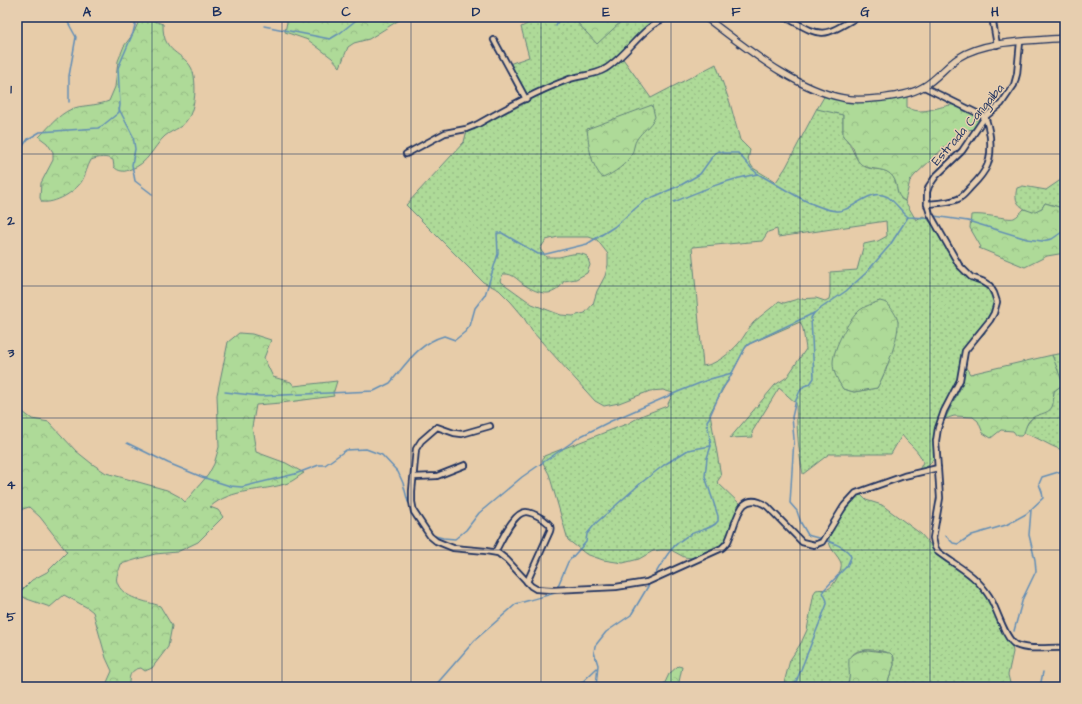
<svg xmlns="http://www.w3.org/2000/svg" width="1082" height="704" font-family="'Architects Daughter',sans-serif">
<style>
.grass{fill:url(#grass-dots);stroke:#64847b;fill-rule:evenodd}
.forest{fill:url(#forest-crowns);stroke:#64847b}
.lines{fill:none;stroke-linecap:round;stroke-linejoin:round}
.stream{stroke:#618db6;stroke-width:1.5}
.minor-casing{stroke:#1b2f5e;stroke-width:8}
.tertiary-casing{stroke:#1b2f5e;stroke-width:8}
.minor{stroke:#e7ceaf;stroke-width:4.5}
.tertiary{stroke:#e7ceaf;stroke-width:5.5}
.grid{fill:none;stroke:#1b2f5e;stroke-width:1;stroke-opacity:0.55}
.labels{text-anchor:middle;stroke-width:3;stroke-linejoin:round;paint-order:stroke}
.street-label{font-size:13px;fill:#1b2f5e;stroke:#e7ceaf}
.neatline{fill:none;stroke:#1b2f5e;stroke-width:1.5}
.grid-label{font-size:13px;text-anchor:middle;font-weight:bold;fill:#1b2f5e}
</style>
<defs>
<pattern id="grass-dots" width="8" height="8" patternUnits="userSpaceOnUse"><rect width="8" height="8" fill="#aeda98"/><path d="M2 2h.1M6 6h.1" fill="none" stroke="#95bb85" stroke-width="1.8" stroke-linecap="round"/></pattern>
<pattern id="forest-crowns" width="20" height="18" patternUnits="userSpaceOnUse"><rect width="20" height="18" fill="#aeda98"/><path d="M2 6a3 3 0 1 1 6 0M12 15a3 3 0 1 1 6 0" fill="none" stroke="#95bb85"/></pattern>
</defs>
<rect width="100%" height="100%" fill="#e7cca9"/>
<filter id="ink" filterUnits="userSpaceOnUse"><feTurbulence type="fractalNoise" baseFrequency=".025" numOctaves="2"/><feDisplacementMap in="SourceGraphic" scale="8" xChannelSelector="R" yChannelSelector="G"/><feConvolveMatrix kernelMatrix="1 2 1 2 8 2 1 2 1" color-interpolation-filters="sRGB"/></filter>
<g filter="url(#ink)">
<!-- grass -->
<g class="grass">
<path d="M542,17H572L597,43L626,17H673L660,22L651,30L643,32L621,56L651,98L716,64L730,103L740,140L750,150L748,160L753,168L776,182L786,167L817,108L843,115V136C853,145 852,155 861,164C870,173 887,165 894,178C897,184 899,192 901,199L905,201L916,220L923,216L927,218L976,282L991,283C1008,303 983,315 985,333L974,343L968,352L962,385L945,419L940,427L938,452L929,465L923,469L919,470L923,462C919,450 909,445 902,435L891,454H829L803,474C798,451 797,426 796,403L779,388L752,432L753,437L730,438L775,385L787,377L806,349L803,329L800,322L747,345L710,413L721,476L717,482L741,505L735,515L733,525L725,544L707,555L692,558L684,557L671,550H661L653,551L639,559L623,563L603,560L586,554L568,540L549,474L542,461L544,456L629,423L643,415L667,406L673,393L663,390L650,391L619,403L604,406L595,401L532,331L522,315L511,302L499,290L483,282L406,205L464,142L466,134L469,130L522,105L529,100L509,64L529,57L521,27ZM886,221L887,236L878,241L864,244L857,270L830,272V294L829,299L825,301L816,298L798,299L784,303L779,301C771,309 761,315 753,323C748,329 744,337 739,343C729,354 717,364 703,366L692,247L762,241L768,232L777,229L778,237ZM558,237H589L597,240L608,254V265L605,276L597,291L593,304L585,313L573,316L561,315L532,304L500,281L503,274C515,273 518,282 528,287C542,295 555,297 564,281L576,279L587,273L590,265L587,256C578,251 569,255 559,257C555,257 550,257 546,257L540,249L546,240ZM880,301L896,335L886,370L877,388L854,392L843,389L835,373L861,310Z"/>
<path d="M1065,177V206L1059,207L1045,203L1042,208L1033,213C1020,207 1013,203 1017,188L1023,186L1046,190Z"/>
<path d="M1065,353V449L1062,450C1049,446 1038,437 1024,433C1025,420 1043,410 1053,401L1054,391L1062,385L1052,355Z"/>
<path d="M859,495H861L866,500L882,505L921,534L934,549L978,585L991,603L1008,640L1012,646L1013,652L1008,675L1011,687H886L894,665V657C888,652 880,650 872,650C838,648 857,670 846,687H783L790,660L801,643L807,630L814,593L816,590C819,589 825,590 828,589C834,587 843,568 841,563C838,555 830,550 829,541C828,529 851,504 859,495Z"/>
</g>
<!-- forest -->
<g class="forest">
<path d="M288,17H404L369,39L354,43L348,47L340,67L332,58L308,40L285,32Z"/>
<path d="M579,17H626L597,44L576,21Z"/>
<path d="M140,19L151,20L163,24C162,58 190,51 194,76C196,89 195,103 190,115C183,129 175,128 165,136C153,147 148,164 131,169C128,170 125,172 122,171C119,171 116,169 114,167L113,160C106,156 99,157 91,160C87,167 86,174 82,181C75,192 55,204 42,202L40,198L41,183L53,160V152L47,143L39,137C50,126 62,110 78,107C89,105 99,105 109,101L115,87L118,61L124,46L133,34Z"/>
<path d="M907,94V107C921,116 936,107 951,105C955,104 959,107 963,108C970,110 975,112 980,117L978,125L974,129L968,130L960,134L950,142L915,175L910,181L905,201C894,195 899,185 893,177C886,167 874,171 864,166C856,162 856,155 853,148C850,143 847,140 843,136V115L817,109L825,95L838,98Z"/>
<path d="M652,105L655,117C650,127 643,130 637,139C634,143 634,149 632,154C626,165 614,173 603,178C590,165 589,146 587,129Z"/>
<path d="M1045,203L1059,207L1065,206V253L1047,256L1025,267L979,248L981,247L970,228L971,215C983,213 1008,220 1014,218C1018,216 1021,212 1024,209L1033,212L1042,208Z"/>
<path d="M880,301L887,303C891,308 897,315 898,322C899,338 885,374 877,388L854,392L843,389C838,381 833,372 833,363C833,348 849,319 860,310C865,306 874,303 880,301Z"/>
<path d="M239,333L252,334L271,340L264,358L273,377L291,382L294,386L337,381L333,394L334,396L281,403L256,405L252,427L256,452L286,463L304,473C299,476 293,481 288,483C262,492 231,488 210,507L218,510L223,517L198,542L177,552L155,554L121,564C120,569 115,577 117,582C122,599 147,601 160,606L172,626L168,647L152,668L145,671L141,668C129,670 129,677 129,687H105L112,671L106,658L93,612L88,608L64,595L50,607L27,599L18,594L32,580L47,572L67,552L40,517L29,507L17,511V410L19,409L32,419L49,422L76,451L91,463L106,473L167,490L180,497L185,502L208,475L214,464L219,447L217,395L228,342Z"/>
<path d="M1052,355L1062,381V385L1054,391C1053,396 1054,403 1052,407C1048,415 1036,413 1030,420C1025,425 1026,432 1021,436H1017L1013,431L1001,430L991,438L983,433L978,421L973,417L954,416L945,419L962,385L965,366L970,374Z"/>
<path d="M868,650L890,653L893,656L894,665L886,687H846C852,678 848,670 849,659C854,652 860,651 868,650Z"/>
<path d="M678,666L682,667L678,687H663L669,674Z"/>
</g>
<g class="lines">
<!-- stream -->
<g class="stream">
<path d="M65,17L76,37L69,76V102"/>
<path d="M951,17C961,19 974,23 983,17"/>
<path d="M264,26L330,39L340,33L360,17"/>
<path d="M556,26L559,17"/>
<path d="M119,109L133,136L135,149L132,165L135,181L152,194"/>
<path d="M17,154L28,139L40,132L98,128L102,126L117,114L119,112L120,105L118,68L133,33L137,17"/>
<path d="M674,202C702,190 728,179 758,174"/>
<path d="M934,216L968,221L1027,239L1042,241L1052,239L1065,230"/>
<path d="M225,392L260,396L374,391L390,383C406,364 419,343 444,336L455,340L465,332L470,326L475,308L485,295L498,254L497,233H502L538,254H546L587,244L614,227L644,201L681,185L700,174L715,153L719,151L724,153H738L752,169L758,174C781,186 811,208 836,211C851,213 870,186 888,197C895,202 901,211 908,217L930,218"/>
<path d="M127,443L168,463L202,477L230,486L242,487L295,474L319,465H325L346,450L366,449L382,455L398,472L403,483L408,502L411,504"/>
<path d="M431,535L443,538L455,539L466,530L479,513L522,477L581,436L611,421L680,391L710,379L732,373"/>
<path d="M946,536L953,543L958,544L972,535L1006,525L1026,514L1043,498L1042,492L1039,484L1042,477L1065,470"/>
<path d="M653,578C663,561 672,543 691,534C699,530 713,529 718,521V516L705,476L707,458L711,446L707,421L709,418L722,389L728,381L745,348L749,344L814,313L846,291L866,273L890,245L908,217"/>
<path d="M1014,631L1023,598L1036,571L1035,560L1029,535L1031,510"/>
<path d="M434,687L475,640L516,604L555,593L568,562L586,542L587,534L596,523L641,483L664,465L688,450L711,446"/>
<path d="M577,687L597,668"/>
<path d="M596,687L598,665L594,652L595,646L606,632L631,615L650,583"/>
<path d="M794,687L827,604C828,598 823,596 823,591L847,566L851,557C848,547 830,542 821,539C816,537 812,537 808,535L801,523L797,511L790,503L794,439L792,417L796,400L800,391L804,386L810,384L814,378L811,318L814,313"/>
<path d="M1040,687L1043,672"/>
</g>
<!-- minor casing -->
<g class="minor-casing">
<g id="minor">
<path d="M699,17L706,18"/>
<path d="M785,17C822,37 820,39 857,17"/>
<path d="M992,17L997,45"/>
<path d="M494,40L526,99"/>
<path d="M1020,42L1017,74L1014,85L1001,104L985,117L962,151L936,176L929,186L927,192V204L930,214L959,265L971,277L982,281L990,286L994,293L997,302L994,313L990,320L965,351L960,380L944,411L938,428L936,441L940,498L933,538L935,547L938,552C959,568 974,573 989,596C997,608 1005,640 1016,645C1029,651 1051,647 1065,648"/>
<path d="M924,87L985,117C988,124 989,130 990,137C992,161 988,170 971,187C967,191 963,197 958,199C949,203 937,203 927,204"/>
<path d="M406,154L445,133L466,129L476,125C505,109 535,92 567,80C579,75 594,76 605,69C627,56 643,25 668,17"/>
<path d="M490,426L462,434L454,433L437,427L421,441L416,449L412,491V502L414,512L430,536L436,541L453,548L486,551L498,553L507,560L531,586L536,589L552,590L616,587L647,582L722,548C725,545 728,543 729,539C737,522 739,488 767,506L802,542L814,545L822,542L844,506L856,493L904,476L938,468"/>
<path d="M414,477L437,476L465,465"/>
<path d="M495,552C501,542 513,512 526,512C531,512 538,516 543,519C548,523 552,525 550,531L527,582"/>
</g>
</g>
<!-- tertiary casing -->
<g class="tertiary-casing">
<path id="tertiary" d="M705,17C744,46 794,89 843,98C855,101 869,99 882,98C896,96 911,94 923,87C936,80 946,66 958,58C985,40 1033,41 1065,38"/>
</g>
<!-- minor -->
<use href="#minor" class="minor"/>
<!-- tertiary -->
<use href="#tertiary" class="tertiary"/>
</g>
</g>
<!-- grid -->
<path class="grid" d="M152,17V687M282,17V687M411,17V687M541,17V687M671,17V687M800,17V687M930,17V687M17,154H1065M17,286H1065M17,418H1065M17,550H1065"/>
<g class="labels">
<!-- street labels -->
<g class="street-label">
<text transform="translate(967 124) rotate(-49)" y="5">Estrada Cangaiba</text>
</g>
</g>
<!-- margin -->
<rect width="1082" height="704" fill="none" stroke="#e7ceaf" stroke-width="44"/>
<rect x="22" y="22" width="1038" height="660" class="neatline"/>
<g class="grid-label">
<text x="87" y="16">A</text>
<text x="217" y="16">B</text>
<text x="346" y="16">C</text>
<text x="476" y="16">D</text>
<text x="606" y="16">E</text>
<text x="736" y="16">F</text>
<text x="865" y="16">G</text>
<text x="995" y="16">H</text>
<text x="11" y="93">1</text>
<text x="11" y="225">2</text>
<text x="11" y="357">3</text>
<text x="11" y="489">4</text>
<text x="11" y="621">5</text>
</g>
</svg>
